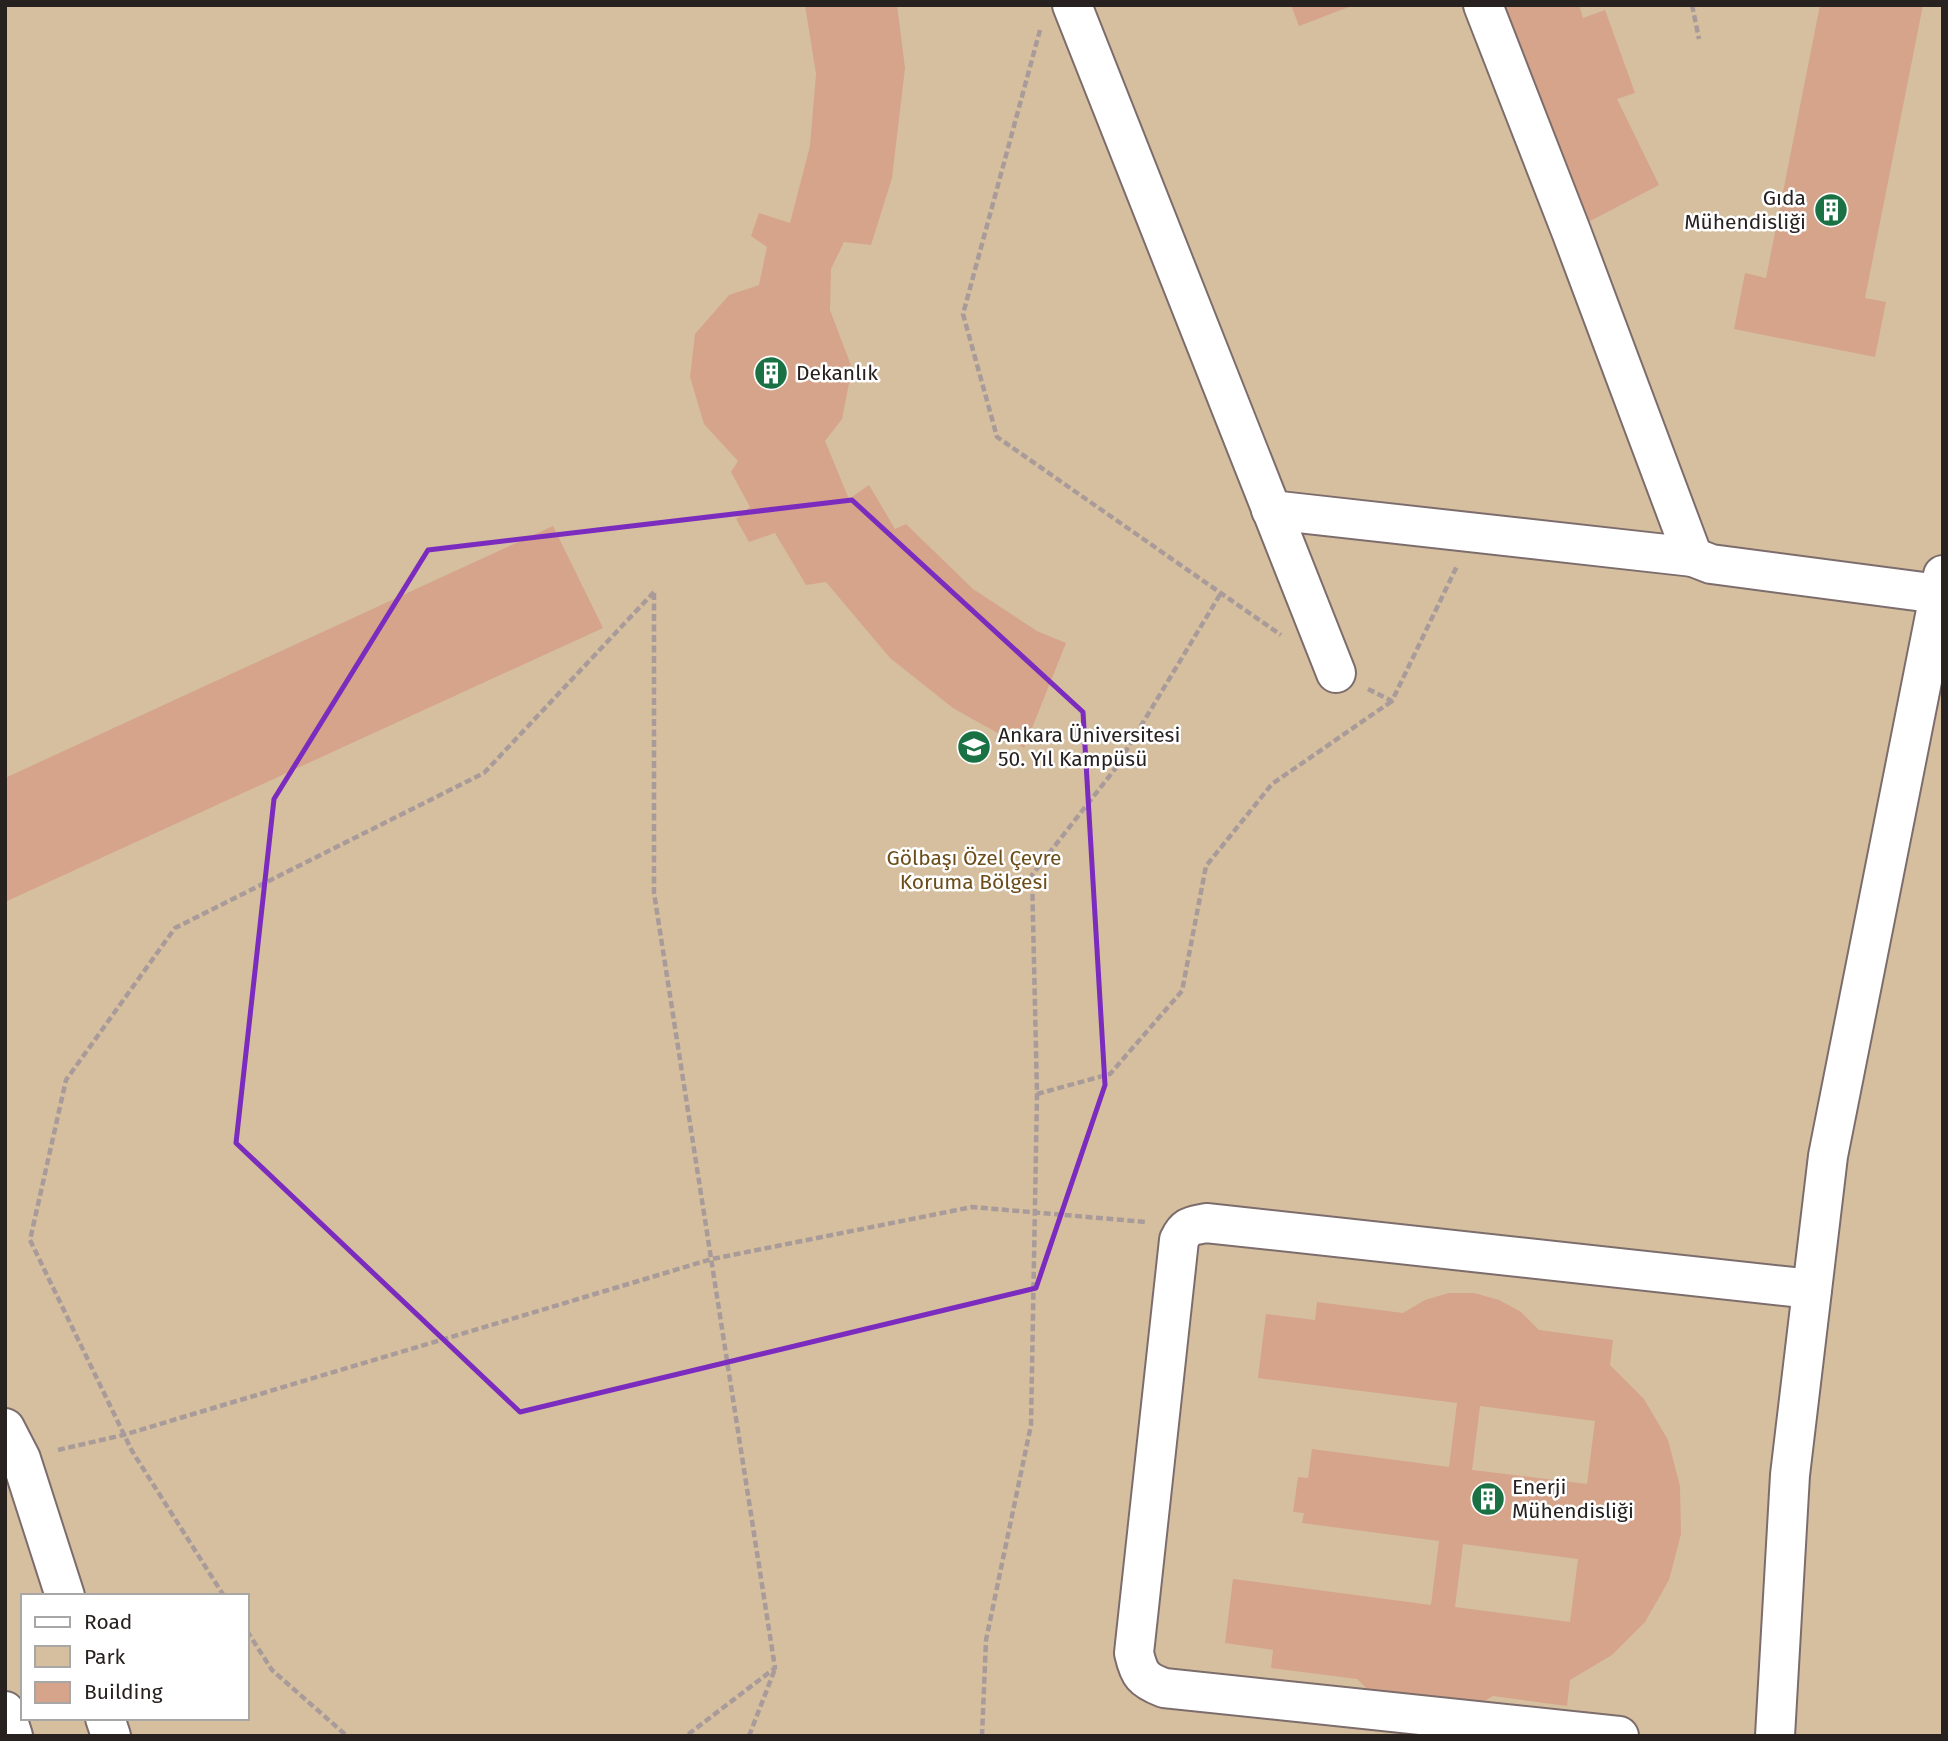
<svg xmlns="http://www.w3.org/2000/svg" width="1948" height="1741" font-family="'Fira Sans',sans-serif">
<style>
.green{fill:#d6bf9f;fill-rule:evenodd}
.building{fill:#d5a48a;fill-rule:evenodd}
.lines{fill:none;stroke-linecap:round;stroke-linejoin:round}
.minor-casing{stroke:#7c6d6c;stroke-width:42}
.path{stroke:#a99b9a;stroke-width:4.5;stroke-dasharray:7 3.5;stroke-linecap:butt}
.minor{stroke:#fff;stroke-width:38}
.marked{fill:none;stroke:#7b2cbf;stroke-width:5;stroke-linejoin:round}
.labels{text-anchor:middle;stroke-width:5;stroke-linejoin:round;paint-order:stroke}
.poi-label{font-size:21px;fill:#272120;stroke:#fff;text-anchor:start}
.park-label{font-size:21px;fill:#6c4c19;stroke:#fff}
</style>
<rect width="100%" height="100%" fill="#eddbda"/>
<!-- green -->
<path class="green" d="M5,5H1943V1736H5ZM23,1596H247V1718H23Z"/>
<!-- building -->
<g class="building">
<path d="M805,5H897L905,68L892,178L871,245L844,242L831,269L830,310L852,368L842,419L825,441L849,499L869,485L895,529L906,524L973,589L1037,631L1066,643L1024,748L953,708L890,658L826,582L806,585L775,533L749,542L736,519L750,507L731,472L738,461L704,424L690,377L695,334L729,295L759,285L767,247L751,236L759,213L790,223L810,146L816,74Z"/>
<path d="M1291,5H1354L1299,26Z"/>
<path d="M1483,5H1579L1583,18L1605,10L1635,93L1617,99L1659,185L1571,231Z"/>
<path d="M1820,5H1923L1865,298L1886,302L1875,357L1734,329L1745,273L1766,278Z"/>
<path d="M553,526L603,628L5,902V778Z"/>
<path d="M1449,1293H1474L1499,1300L1521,1312L1539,1330L1613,1340L1610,1365L1644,1399L1668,1440L1680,1486L1681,1534L1669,1580L1645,1622L1612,1655L1570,1680L1567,1706L1493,1696L1471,1709L1375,1697L1357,1679L1271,1668L1273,1650L1225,1643L1233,1579L1431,1605L1439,1541L1302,1523L1304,1513L1293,1512L1298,1477L1308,1478L1312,1449L1449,1467L1457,1403L1258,1378L1266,1314L1315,1320L1317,1302L1403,1313L1425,1300ZM1480,1406L1595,1421L1587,1484L1472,1470ZM1463,1544L1578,1559L1570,1622L1455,1607Z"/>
</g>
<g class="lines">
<!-- minor casing -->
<g class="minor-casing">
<g id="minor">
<path d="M1072,5L1336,673"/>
<path d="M1483,5L1571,231L1693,557L1711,564L1939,594"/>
<path d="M1271,510L1693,557"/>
<path d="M5,1428L21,1459L65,1596"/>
<path d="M5,1711L13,1736"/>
<path d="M105,1718L111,1736"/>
<path d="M1619,1736L1164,1688C1143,1680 1139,1675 1134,1653L1179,1240C1186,1225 1192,1226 1206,1223L1812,1289"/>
<path d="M1775,1736L1790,1475L1828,1156L1943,575"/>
</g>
</g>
<!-- path -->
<g class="path">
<path d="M1692,5L1699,39"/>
<path d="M1040,30L963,314L997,437L1281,635"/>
<path d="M654,593V893L775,1668L686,1736"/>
<path d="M1368,689L1392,701L1457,566"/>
<path d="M1037,1094L1110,1074L1182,991L1206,866L1272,784L1392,701"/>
<path d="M58,1450L123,1435L712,1259L972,1207L1146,1222"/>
<path d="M224,1596L132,1451L30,1240L66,1080L175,928L484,773L654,592"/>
<path d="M247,1631L272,1670L347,1736"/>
<path d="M749,1736L775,1669"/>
<path d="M982,1736L986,1640L1031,1425L1037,1094L1032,875L1115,769L1221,593"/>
</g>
<!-- minor -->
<use href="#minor" class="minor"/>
</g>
<!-- marked area -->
<path class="marked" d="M852,500L1083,712L1105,1085L1036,1288L520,1412L236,1143L274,799L428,550Z"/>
<!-- icons -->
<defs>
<g id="building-disc" transform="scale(1.75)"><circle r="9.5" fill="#1a7144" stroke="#fff"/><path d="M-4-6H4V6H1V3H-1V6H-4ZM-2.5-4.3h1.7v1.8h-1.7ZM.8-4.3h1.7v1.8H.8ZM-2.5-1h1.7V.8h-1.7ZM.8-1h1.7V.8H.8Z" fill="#fff"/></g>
<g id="university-disc" transform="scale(1.75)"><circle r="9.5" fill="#1a7144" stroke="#fff"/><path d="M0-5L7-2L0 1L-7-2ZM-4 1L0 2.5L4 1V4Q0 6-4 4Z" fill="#fff"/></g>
</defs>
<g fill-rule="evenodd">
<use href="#building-disc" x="1831" y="210"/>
<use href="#building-disc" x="771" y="373"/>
<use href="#university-disc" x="974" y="747"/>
<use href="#building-disc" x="1488" y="1499"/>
</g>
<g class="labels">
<!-- poi labels -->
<g class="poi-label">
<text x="1806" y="205" text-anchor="end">Gıda<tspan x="1806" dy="24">Mühendisliği</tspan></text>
<text x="796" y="380">Dekanlık</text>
<text x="998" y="742">Ankara Üniversitesi<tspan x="998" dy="24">50. Yıl Kampüsü</tspan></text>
<text x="1512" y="1494">Enerji<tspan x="1512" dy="24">Mühendisliği</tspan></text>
</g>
<!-- park labels -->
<g class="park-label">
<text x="974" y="865">Gölbaşı Özel Çevre<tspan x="974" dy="24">Koruma Bölgesi</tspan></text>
</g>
</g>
<!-- border -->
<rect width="1948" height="1741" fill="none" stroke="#272120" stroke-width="14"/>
<!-- legend -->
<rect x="21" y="1594" width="228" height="126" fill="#ffffff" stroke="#a9a6a6" stroke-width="2"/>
<rect x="35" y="1617" width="35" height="10" fill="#ffffff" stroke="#a9a6a6" stroke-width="2"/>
<text x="84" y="1629" font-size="21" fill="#272120">Road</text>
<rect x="35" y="1646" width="35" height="21" fill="#d6bf9f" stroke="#a9a6a6" stroke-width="2"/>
<text x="84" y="1664" font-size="21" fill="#272120">Park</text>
<rect x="35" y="1682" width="35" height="21" fill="#d5a48a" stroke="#a9a6a6" stroke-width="2"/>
<text x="84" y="1699" font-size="21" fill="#272120">Building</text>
</svg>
